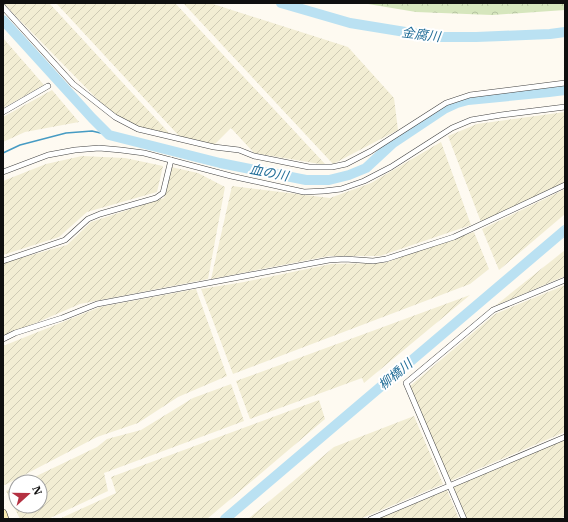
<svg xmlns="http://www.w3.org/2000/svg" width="568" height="522" font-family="'IBM Plex Serif','Noto Sans JP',serif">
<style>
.farmland{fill:url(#farmland-furrows)}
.park{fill:url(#park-crowns)}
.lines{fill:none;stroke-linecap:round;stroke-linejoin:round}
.stream{stroke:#469bc3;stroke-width:1.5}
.river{stroke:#bae1f2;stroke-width:10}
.street-casing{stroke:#424242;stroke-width:6}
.secondary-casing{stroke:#313131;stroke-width:8}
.street{stroke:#fff;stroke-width:5}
.secondary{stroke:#f9ebb2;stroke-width:7}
.labels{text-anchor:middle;stroke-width:4;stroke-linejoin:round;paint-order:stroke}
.water-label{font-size:13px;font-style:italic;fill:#216d97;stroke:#fff}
</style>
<defs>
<pattern id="farmland-furrows" width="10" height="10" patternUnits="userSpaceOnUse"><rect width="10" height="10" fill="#f2edd3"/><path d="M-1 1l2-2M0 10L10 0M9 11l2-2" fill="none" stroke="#cecab4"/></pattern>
<pattern id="park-crowns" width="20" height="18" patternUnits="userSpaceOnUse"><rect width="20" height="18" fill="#d6e6bd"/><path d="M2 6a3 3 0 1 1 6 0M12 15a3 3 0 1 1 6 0" fill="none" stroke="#b6c4a1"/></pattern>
</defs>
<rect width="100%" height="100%" fill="#fefaf1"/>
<!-- farmland -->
<g class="farmland">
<path d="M3,3H49L171,135L133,126L107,109Z"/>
<path d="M56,3H175L326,165L254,153L231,128L214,145L180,137Z"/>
<path d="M183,3H210L348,47L394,98L398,130L333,164Z"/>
<path d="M3,38L44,85L3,108Z"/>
<path d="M52,90L79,122L25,132L3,142V117Z"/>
<path d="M565,112V182L481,222L448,136L477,124Z"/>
<path d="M441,142L471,225L380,256H329L211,279L232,186L330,198L371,183Z"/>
<path d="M82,156L125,158L163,166L157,192L87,212L59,237L3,255V181L46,164Z"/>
<path d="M171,167L198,173L225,187L208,279L80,304L3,337V263L67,245L91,222L164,198Z"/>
<path d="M565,189V214L499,270L482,229Z"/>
<path d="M474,232L489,269L470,284L233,374L201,289L244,282L331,264L384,263Z"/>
<path d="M565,250V276L495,306Z"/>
<path d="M565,285V432L450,481L410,386L495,314Z"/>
<path d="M196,289L227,376L178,397L138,423L97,437L3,486V346L100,307Z"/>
<path d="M470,295L364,383L362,378L250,419L236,381Z"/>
<path d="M231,384L244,421L104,473L108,491L48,519H20L6,491L16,486V506H40V482H24L97,447L107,439L141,430L193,398Z"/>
<path d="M319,400L325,419L207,519H59L116,493L111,477Z"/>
<path d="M414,416L443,484L360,519H248L334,447Z"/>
<path d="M565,439V516L559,519H467L453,486Z"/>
<path d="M447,490L459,519H377Z"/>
</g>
<!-- park -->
<path class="park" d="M362,3H565V10L492,15L416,12Z"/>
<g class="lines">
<!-- stream -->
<path class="stream" d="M3,153L20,145L66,133L92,131L109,135"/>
<!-- river -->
<g class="river">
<path d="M281,3L350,23L436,37H476L550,34L565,32"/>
<path d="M3,20L92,118L109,135L220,163L306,180H329L349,175L366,168L393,143L444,109L457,103L468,100L549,92L565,90"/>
<path d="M225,519L565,230"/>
</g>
<!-- street casing -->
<g class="street-casing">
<g id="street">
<path d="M3,7L73,84L115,117L138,129L214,147L239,150L254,156L309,167H332L346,164L371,151L446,103L470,95L565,83"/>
<path d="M3,112L48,86"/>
<path d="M3,172L48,155L75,150L99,148L121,150L144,153L231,176L304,192L324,191L341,189L364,181L391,167L452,128L471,120L501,115L565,107"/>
<path d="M3,261L65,240L88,219L100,214L156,198L163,193L171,160"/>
<path d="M3,339L15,333L62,318L97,304L329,260L345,259L373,261L386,259L454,237L565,185"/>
<path d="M371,519L565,437"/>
<path d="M464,519L406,383L493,310L565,280"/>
</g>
</g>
<!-- secondary casing -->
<g class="secondary-casing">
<path id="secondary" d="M3,513L5,519"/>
</g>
<!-- street -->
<use href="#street" class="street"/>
<!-- secondary -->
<use href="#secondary" class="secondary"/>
</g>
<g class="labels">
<!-- water labels -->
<g class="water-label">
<text transform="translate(421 34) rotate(7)" y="5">金腐川</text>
<text transform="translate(269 172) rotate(11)" y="5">血の川</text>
<text transform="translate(395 374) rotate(-40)" y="5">柳橋川</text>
</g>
</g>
<!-- border -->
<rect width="568" height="522" fill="none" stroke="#0f0f0f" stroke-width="8"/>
<!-- north arrow -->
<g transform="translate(28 494) rotate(69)"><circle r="19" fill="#ffffff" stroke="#9f9f9f"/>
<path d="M0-3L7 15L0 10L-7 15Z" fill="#b43142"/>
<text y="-6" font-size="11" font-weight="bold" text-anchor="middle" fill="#0f0f0f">N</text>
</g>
</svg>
